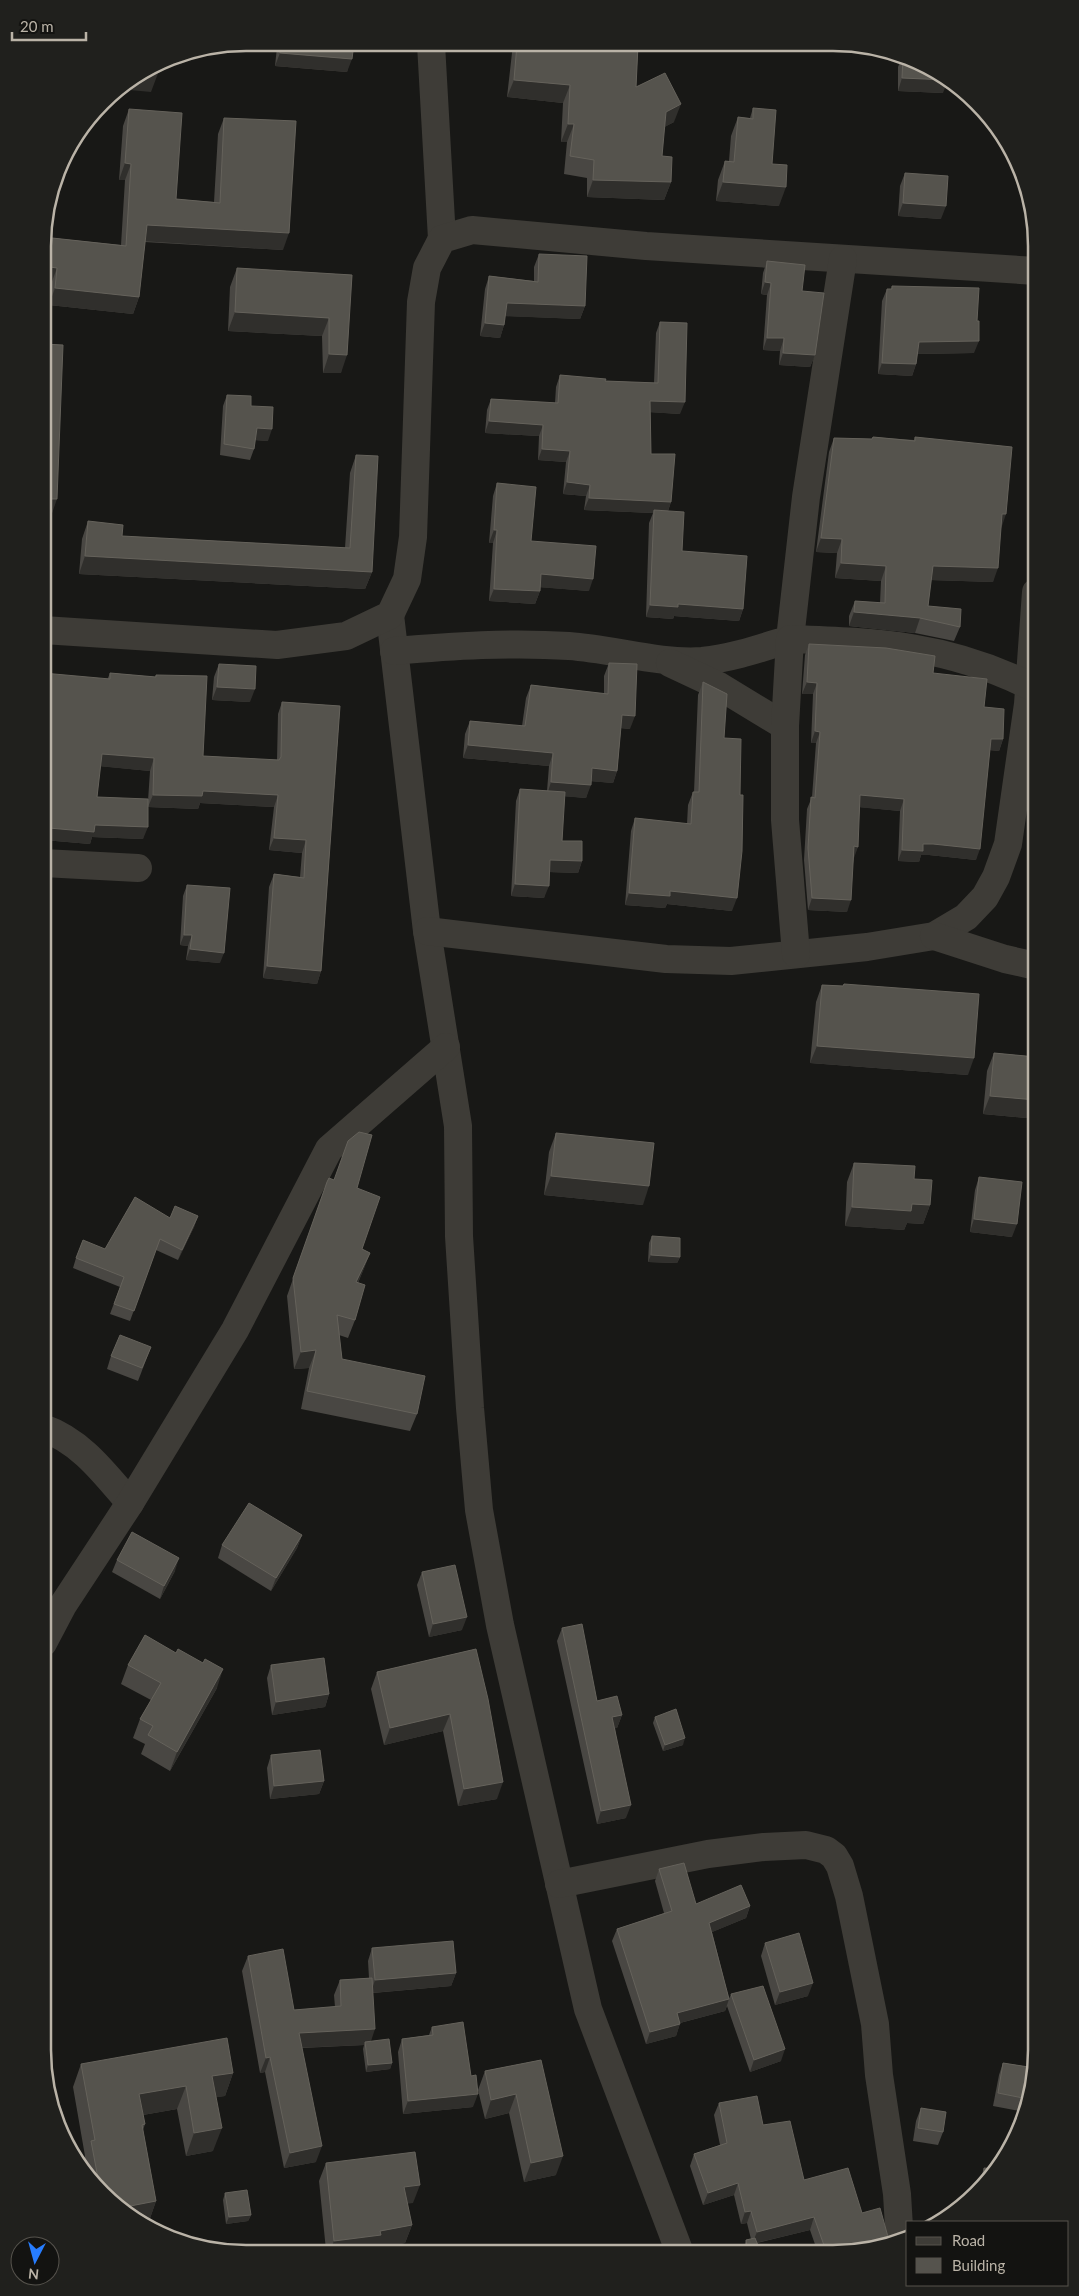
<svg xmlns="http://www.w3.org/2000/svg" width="1079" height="2296" font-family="Lato,sans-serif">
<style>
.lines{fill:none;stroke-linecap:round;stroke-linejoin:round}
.street{stroke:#3e3c37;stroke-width:28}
.wall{fill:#494743;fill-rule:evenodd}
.shaded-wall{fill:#302f2c}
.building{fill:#55534d;stroke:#65625b}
.rim{fill:none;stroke:#bab3a7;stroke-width:2.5}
</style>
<rect width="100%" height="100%" fill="#181816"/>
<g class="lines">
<!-- street -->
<g class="street">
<path d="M431,44L442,239"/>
<path d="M390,615L427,931L458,1126L459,1236L470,1408L479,1510L500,1625L588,2009L680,2253"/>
<path d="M43,630L277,645L346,636L390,615L407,579L413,537L421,302L427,268L442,239L472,230L646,246L1036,271"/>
<path d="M394,651C452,646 511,642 569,646C613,649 658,664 702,661C733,658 761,648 790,639L806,497L843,259"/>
<path d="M670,663L719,686L785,726"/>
<path d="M43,863L138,868"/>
<path d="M427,931L666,959L731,961L867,947L934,936L966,917L985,897L996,877L1008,844L1028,704L1036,592"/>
<path d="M934,936L1005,959L1036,966"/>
<path d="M796,954L785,820V726L790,639C880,642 947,645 1030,686"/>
<path d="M43,1428C81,1441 105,1474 130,1503"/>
<path d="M43,1643L63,1605L130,1503L235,1330L329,1149L446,1047"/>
<path d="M559,1884L708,1854L764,1847L806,1845L826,1850L834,1856L840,1866L849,1896L875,2024L879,2075L897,2194L899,2227L902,2239"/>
</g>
</g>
<!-- wall -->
<g class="wall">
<path d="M278,43H354L347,72L275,66L277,47Z"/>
<path d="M513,44L638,45L636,87L674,122L664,127L662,156L671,182L664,200L587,197V178L564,174L567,142H561L563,103L507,97Z"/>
<path d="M902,57L923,64L943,93L898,91V67Z"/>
<path d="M753,108L772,164L779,206L716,201L718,180L725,161H729L731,136L738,117L750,118Z"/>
<path d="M129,109L176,199L214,202L218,134L224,118L283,250L145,242L139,297L133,314L49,305L51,284L43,283V237L121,245L125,180H119L123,126Z"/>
<path d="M905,173L941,219L898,216L900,186Z"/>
<path d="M539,254L585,306L580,319L505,316L504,325L500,338L480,336L485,289L489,276L534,281V267Z"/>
<path d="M767,261L802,291L815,355L810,367L779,365L780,351L763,350L767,295L761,294L763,273Z"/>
<path d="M237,268L352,275L341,373H323L322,336L228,331L230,287Z"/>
<path d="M892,286L974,353L917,354L916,364L912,376L878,374L882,301L887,289H891Z"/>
<path d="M660,322L680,414L650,412L651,454L671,502L668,511L682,551L743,609L739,621L674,616L673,619L646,617L649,523L653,513L584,510L586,496L563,494L566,462L538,460L539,436L485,433L487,410L491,399L555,403L556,387L560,375L605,381L654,383L656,333Z"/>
<path d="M227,395L251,406L268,441L255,440L254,449L250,460L220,455L223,406Z"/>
<path d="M873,437L914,440L915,437L1001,529L993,582L931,580L928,606L960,627L954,641L915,633L849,626V616L855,601L880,603L881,581L835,578L837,553L816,552L829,452L834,438L872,439Z"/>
<path d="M356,455L372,572L365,589L79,574L82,539L88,521L122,536L345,548L350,473Z"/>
<path d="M497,483L531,541L589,591L540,587V591L535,604L489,601L493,543H489L493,496Z"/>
<path d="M809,644L933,673L984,707L1003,739L999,751L990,750L976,860L929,855H921L919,862L898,861L900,811L860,807L847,912L808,910L804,860L807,809L812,797L816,743H811L813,694H802L805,655Z"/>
<path d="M609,663L630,729L621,728L617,771L613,783L591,781L586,798L564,796L562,841L582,861L578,873L550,872L544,898L511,896L516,801L520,789L547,791L549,766L463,758L465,734L470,721L522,726L526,698L531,685L604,694V676Z"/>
<path d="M219,664L250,702L212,700L214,677Z"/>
<path d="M110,673L155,677L156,675L203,756L277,760L278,714L282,702L340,706L321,971L317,984L263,978L269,887L274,874L300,877L302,853L269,850L274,807L200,803L198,809L148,807L143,839L92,837L90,844L44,840L45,837H43ZM100,766L150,771L148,801L97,797Z"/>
<path d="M703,682L724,738L732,911L667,904L665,908L625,905L631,831L635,818L687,824L688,805L693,792H694L698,695Z"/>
<path d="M187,885L220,963L186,960L188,946L180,945L183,896Z"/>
<path d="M844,984L968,1075L810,1063L816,1002L822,985L843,986Z"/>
<path d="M994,1053L1036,1057V1119L983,1114L987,1071Z"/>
<path d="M556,1133L643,1205L544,1195L549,1152Z"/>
<path d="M854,1163L914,1179L930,1205L923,1224L907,1223L904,1230L845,1226L847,1182Z"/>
<path d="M979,1177L1012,1237L970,1232L975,1190Z"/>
<path d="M327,1182L357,1188L362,1249L370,1253L358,1283L355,1320L348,1338L339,1335L342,1359L417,1414L410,1431L301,1409L309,1368L294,1369L287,1296Z"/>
<path d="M198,1216L194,1227L178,1260L156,1250L130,1321L110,1314L120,1287L73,1268L76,1258L105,1249L170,1218Z"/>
<path d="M652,1236L680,1257L677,1263L648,1262L649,1243Z"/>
<path d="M151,1347L138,1381L107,1369L111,1356Z"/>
<path d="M302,1535L297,1548L271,1591L218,1558L222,1545Z"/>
<path d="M117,1560L175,1571L160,1599L112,1572Z"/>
<path d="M422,1572L462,1630L429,1637L417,1585Z"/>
<path d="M562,1628L597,1701L622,1715L617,1728H615L626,1818L597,1824L557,1641Z"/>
<path d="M476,1649L497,1799L458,1806L443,1731L384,1745L371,1689L377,1672Z"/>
<path d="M128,1665L217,1688L170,1771L141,1754L145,1744L133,1738L140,1719L151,1700L121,1684Z"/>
<path d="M271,1665L329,1694L325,1707L272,1715L267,1678Z"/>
<path d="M655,1717L683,1745L663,1751L653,1723Z"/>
<path d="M271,1755L324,1781L319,1794L270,1799L267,1768Z"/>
<path d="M659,1869L696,1904L750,1906L746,1918L712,1932L729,1999L731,1994L781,2061L750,2072L727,2006L725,2011L680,2023L676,2036L646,2044L612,1941L617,1929L664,1913L655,1881Z"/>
<path d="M765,1943L808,1996L775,2005L761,1956Z"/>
<path d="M372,1948L456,1973L451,1986L373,1993L371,2042L392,2063L390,2069L366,2072L363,2049L364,2045L302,2048L316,2162L284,2168L265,2072L260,2073L242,1971L248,1956L294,2010L335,2007L334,1995L340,1980L369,1978L368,1961Z"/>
<path d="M432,2027L473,2107L403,2114L398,2052L402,2039L429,2035Z"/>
<path d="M541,2060L556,2175L524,2182L509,2113L485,2119L478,2090L485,2071Z"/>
<path d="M1003,2063L1035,2068L1025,2112L993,2106L999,2075Z"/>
<path d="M81,2064L233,2073L225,2096L216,2097L213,2151L186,2156L177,2109L143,2115L145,2124L143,2130L156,2201L148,2224L112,2203L84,2171L83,2164L85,2156L73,2087Z"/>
<path d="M719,2103L763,2125L804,2180L862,2213L886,2246L832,2254L818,2253L810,2230L757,2243L761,2253H742L746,2240L751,2239L747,2223L741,2224L734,2195L703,2205L690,2166L694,2154L720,2145L714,2115Z"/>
<path d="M921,2108L943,2132L938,2145L913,2141L916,2121Z"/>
<path d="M326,2163L413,2203H407L412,2225L405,2243L376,2248L375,2251L326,2250L319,2181Z"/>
<path d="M984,2168L994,2174L979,2188L980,2180Z"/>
<path d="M225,2193L251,2215L248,2221L226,2224L223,2200Z"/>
</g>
<!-- shaded-wall -->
<g class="shaded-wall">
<path d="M280,53L352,59L347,72L275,66Z"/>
<path d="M153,67L160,68L151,92L119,89Z"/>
<path d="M902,78L948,80L943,93L898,91Z"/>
<path d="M514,80L570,85L563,103L507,97Z"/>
<path d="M681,104L674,122L659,130L666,112Z"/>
<path d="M568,124H574L567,142H561Z"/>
<path d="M125,163L131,164L125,180H119Z"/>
<path d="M593,180L671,182L664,200L587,197Z"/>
<path d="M723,182L786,187L779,206L716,201Z"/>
<path d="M903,203L946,206L941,219L898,216Z"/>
<path d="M147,225L289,233L283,250L141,241Z"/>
<path d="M43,266L57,268L51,284L43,283Z"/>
<path d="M765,282L771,283L767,295L761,294Z"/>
<path d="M55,288L139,297L133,314L49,305Z"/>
<path d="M507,303L585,306L580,319L502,316Z"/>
<path d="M235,312L329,318L322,336L228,331Z"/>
<path d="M485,323L504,325L500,338L480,336Z"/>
<path d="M767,338H784L780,351L763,350Z"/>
<path d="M979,341L974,353L914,354L919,342Z"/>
<path d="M783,353L815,355L810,367L779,365Z"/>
<path d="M329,354L347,355L341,373H323Z"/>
<path d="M882,363L916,364L912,376L878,374Z"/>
<path d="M650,401L685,402L680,414L646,412Z"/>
<path d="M489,421L543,425L539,436L485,433Z"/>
<path d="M257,428L272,429L268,441L253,440Z"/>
<path d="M542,449L570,451L566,462L538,460Z"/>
<path d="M567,482L590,485L586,496L563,494Z"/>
<path d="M589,498L671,502L667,514L654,510L653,513L584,510Z"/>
<path d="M50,499H57L49,522H43Z"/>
<path d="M1002,514H1006L1001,529L996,528Z"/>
<path d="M494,530H497L493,543H489Z"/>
<path d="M821,538L842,539L837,553L816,552Z"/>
<path d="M43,547H46L43,557Z"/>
<path d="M85,556L372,572L365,589L79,574Z"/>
<path d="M841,563L886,566L881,581L835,578Z"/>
<path d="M933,566L998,568L993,582L928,580Z"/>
<path d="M541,574L593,579L589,591L536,587Z"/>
<path d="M494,589L540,591L535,604L489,601Z"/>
<path d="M678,604L743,609L739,621L674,616L673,619L646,617L650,605Z"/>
<path d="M854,612L920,618L915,633L849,626Z"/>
<path d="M807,682L817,683L813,694H802Z"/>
<path d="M217,687L255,689L250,702L212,700Z"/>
<path d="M622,715L635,716L630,729L618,728Z"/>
<path d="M815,731L820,732L816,743H811Z"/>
<path d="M991,739H1003L999,751L987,750Z"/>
<path d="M468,745L553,753L549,766L463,758Z"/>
<path d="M102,754L154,758L150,771L97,766Z"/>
<path d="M592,768L617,771L613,783L588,781Z"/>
<path d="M551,782L591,785L586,798L547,795Z"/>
<path d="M203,791L278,795L274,807L200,803L198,809L148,807L153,795Z"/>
<path d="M860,795L904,799L900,811L856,807Z"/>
<path d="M43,824L49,825L45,837H43Z"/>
<path d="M95,825L148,827L143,839L92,837L90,844L44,840L49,828Z"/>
<path d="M274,838L306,840L302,853L269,850Z"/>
<path d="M923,844H933L980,849L976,860L929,855H921L919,862L898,861L902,850Z"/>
<path d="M854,846L858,847L854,858Z"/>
<path d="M550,860L582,861L578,873L546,872Z"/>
<path d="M515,884L549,886L544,898L511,896Z"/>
<path d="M670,891L737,898L732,911L667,904L665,908L625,905L629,893Z"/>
<path d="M812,898L851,900L847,912L808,910Z"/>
<path d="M184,935H192L188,946L180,945Z"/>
<path d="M190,949L224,953L220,963L186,960Z"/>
<path d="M267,966L321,971L317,984L263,978Z"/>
<path d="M817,1046L974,1058L968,1075L810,1063Z"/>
<path d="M990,1096L1036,1100V1119L983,1114Z"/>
<path d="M551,1176L649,1186L643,1205L544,1195Z"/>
<path d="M912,1204L930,1205L923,1224L907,1223L904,1230L845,1226L852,1207Z"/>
<path d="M198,1216L194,1227L178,1260L182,1250Z"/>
<path d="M974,1219L1017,1224L1012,1237L970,1232Z"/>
<path d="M370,1253L363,1271L350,1300L356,1282Z"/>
<path d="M651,1255L680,1257L677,1263L648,1262Z"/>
<path d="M316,1350L309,1368L294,1369L301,1352Z"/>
<path d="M302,1535L297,1548L271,1591L276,1578Z"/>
<path d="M179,1558L175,1571L160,1599L164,1586Z"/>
<path d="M467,1617L462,1630L429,1637L433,1624Z"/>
<path d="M223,1669L217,1688L170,1771L177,1752Z"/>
<path d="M329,1694L325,1707L272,1715L276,1702Z"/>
<path d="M450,1714L443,1731L384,1745L390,1728Z"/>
<path d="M622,1715L617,1728L608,1730L612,1717Z"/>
<path d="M685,1738L683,1745L663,1751L665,1745Z"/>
<path d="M324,1781L319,1794L270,1799L274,1786Z"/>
<path d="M503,1782L497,1799L458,1806L464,1789Z"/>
<path d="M631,1805L626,1818L597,1824L601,1811Z"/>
<path d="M750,1906L746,1918L705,1935L709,1923Z"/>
<path d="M456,1973L451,1986L371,1993L375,1980Z"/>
<path d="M813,1983L808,1996L775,2005L780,1992Z"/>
<path d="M729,1999L725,2011L672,2025L677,2013Z"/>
<path d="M680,2024L676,2036L646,2044L650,2032Z"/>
<path d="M375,2029L370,2044L365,2042L364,2045L294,2048L299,2033Z"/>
<path d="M785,2049L781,2061L750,2072L754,2060Z"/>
<path d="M270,2057L265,2072L260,2073L266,2058Z"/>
<path d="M392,2063L390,2069L366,2072L368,2065Z"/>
<path d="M233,2073L225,2096L204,2099L212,2076Z"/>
<path d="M186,2086L177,2109L131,2117L139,2094Z"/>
<path d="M478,2094L473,2107L403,2114L408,2101Z"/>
<path d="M516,2094L509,2113L485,2119L491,2100Z"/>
<path d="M222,2128L213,2151L186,2156L194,2133Z"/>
<path d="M322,2146L316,2162L284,2168L290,2153Z"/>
<path d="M563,2156L556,2175L524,2182L531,2163Z"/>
<path d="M738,2183L734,2195L703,2205L708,2193Z"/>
<path d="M420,2185L413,2203L398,2205L404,2187Z"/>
<path d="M156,2201L148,2224L145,2225L120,2208Z"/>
<path d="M751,2211L747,2223L741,2224L745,2212Z"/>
<path d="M251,2215L248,2221L226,2224L229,2217Z"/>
<path d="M814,2217L810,2230L752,2244L757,2232Z"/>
<path d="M412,2225L405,2243L376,2248L375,2251L330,2250L334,2241Z"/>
<path d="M839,2247L837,2253H825L826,2251Z"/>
</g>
<!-- building -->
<g class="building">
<path d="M280,43H354L352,59L280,53Z"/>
<path d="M517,44L638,45L636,87L665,73L681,104L666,112L662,156L672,157L671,182L593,180L594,160L570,156L574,124H568L570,85L514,80Z"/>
<path d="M903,57L923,64L947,80L902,78Z"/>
<path d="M160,63V68L153,67Z"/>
<path d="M753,108L776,110L772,164L787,165L786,187L723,182L725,161L734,162L738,117L753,119Z"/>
<path d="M129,109L182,113L176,199L220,203L224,118L296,121L289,233L147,225L139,297L55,288L57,268L43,266V237L126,246L131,164L125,163Z"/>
<path d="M905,173L948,176L946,206L903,203Z"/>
<path d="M539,254L587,256L585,306L507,303L504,325L485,323L489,276L538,282Z"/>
<path d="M767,261L805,265L802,291L824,293L815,355L783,353L784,338H767L771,283L765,282Z"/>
<path d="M237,268L352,275L347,355L329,354V318L235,312Z"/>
<path d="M892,286L979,288L977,321H979V341L919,342L916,364L882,363L887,289H892Z"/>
<path d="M660,322L687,323L685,402L650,401L651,454H675L671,502L589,498L590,485L567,482L570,451L542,449L543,425L489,421L491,399L558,403L560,375L606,379L605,381L658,383Z"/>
<path d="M43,344L63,345L57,499H50L46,547H43Z"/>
<path d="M227,395L251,396V406L273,407L272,429L257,428L254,449L224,444Z"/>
<path d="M873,437L915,441V437L1012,447L1006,514H1002L998,568L933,566L928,606L961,609L960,627L920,618L854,612L855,601L885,603L886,566L841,563L842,539L821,538L834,438L872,439Z"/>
<path d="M356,455L378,456L372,572L85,556L88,521L123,525L122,536L350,548Z"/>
<path d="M497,483L536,487L531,541L596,546L593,579L541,574L540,591L494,589L497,530H494Z"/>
<path d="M654,510L684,512L682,551L747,556L743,609L678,604V607L650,605Z"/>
<path d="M809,644L886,648L935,656L933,673L987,679L984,707L1004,709L1003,739H991L980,849L933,844H923V851L902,850L904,799L860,795L858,847L854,846L851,900L812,898L808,848L811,797L815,798L820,732L815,731L817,683L807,682Z"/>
<path d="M609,663L637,664L635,716L622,715L617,771L592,768L591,785L551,782L553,753L468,745L470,721L525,726L531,685L608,694Z"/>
<path d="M219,664L256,666L255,689L217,687Z"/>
<path d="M43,673L110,679V673L156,677V675L207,676L203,756L279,760L281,757L282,702L340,706L321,971L267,966L274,874L304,878L306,840L274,838L278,795L203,791L202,796L153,795L154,758L102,754L97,797L148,799V827L95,825L94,832L49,828V825L43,824Z"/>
<path d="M703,682L727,694L724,738L741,739L740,795H743L742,851L737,898L670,891V896L629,893L635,818L691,824L693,792H699Z"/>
<path d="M520,789L565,792L562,841H582V861L550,860L549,886L515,884Z"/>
<path d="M187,885L230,888L224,953L190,949L192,935H184Z"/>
<path d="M844,984L979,994L974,1058L817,1046L822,985L843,986Z"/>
<path d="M994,1053L1036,1057V1100L990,1096Z"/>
<path d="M359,1132L372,1135L357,1188L380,1197L362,1249L370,1253L356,1282L365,1285L355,1320L337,1315L342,1359L425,1376L417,1414L307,1391L316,1350L301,1352L293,1278L327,1182L329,1178L334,1180L348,1141Z"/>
<path d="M556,1133L654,1143L649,1186L551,1176Z"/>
<path d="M854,1163L915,1166L914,1179L932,1180L930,1205L912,1204L911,1211L852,1207Z"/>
<path d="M979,1177L1022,1182L1017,1224L974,1219Z"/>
<path d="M135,1197L170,1218L175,1206L198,1216L182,1250L160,1239L134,1311L114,1304L124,1277L76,1258L83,1240L105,1249Z"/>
<path d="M652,1236L680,1238V1257L651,1255Z"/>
<path d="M120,1335L151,1347L142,1368L111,1356Z"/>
<path d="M249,1503L302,1535L276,1578L222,1545Z"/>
<path d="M132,1532L179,1558L164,1586L117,1560Z"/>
<path d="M455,1565L467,1617L433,1624L422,1572Z"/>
<path d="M582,1624L597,1701L617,1696L622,1715L612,1717L631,1805L601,1811L562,1628Z"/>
<path d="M145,1635L176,1653L178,1649L203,1663L205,1659L223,1669L177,1752L148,1735L153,1726L140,1719L161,1683L128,1665Z"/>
<path d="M476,1649L488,1699L503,1782L464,1789L450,1714L390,1728L377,1672Z"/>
<path d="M324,1658L329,1694L276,1702L271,1665Z"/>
<path d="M676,1709L685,1738L665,1745L655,1717Z"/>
<path d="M320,1750L324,1781L274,1786L271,1755Z"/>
<path d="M684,1863L696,1904L741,1885L750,1906L709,1923L729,1999L677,2013L680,2024L650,2032L617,1929L672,1911L659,1869Z"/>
<path d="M799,1933L813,1983L780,1992L765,1943Z"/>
<path d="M453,1941L456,1973L375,1980L372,1948Z"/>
<path d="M283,1949L294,2010L341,2006L340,1980L372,1978L375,2029L299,2033L322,2146L290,2153L270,2057L266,2058L248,1956Z"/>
<path d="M763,1986L785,2049L754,2060L731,1994Z"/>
<path d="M463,2022L471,2076L476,2075L478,2094L408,2101L402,2039L433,2035L432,2027Z"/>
<path d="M227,2038L233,2073L212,2076L222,2128L194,2133L186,2086L139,2094L145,2124L142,2125L156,2201L120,2208L112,2203L100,2189L91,2141L95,2140L81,2064Z"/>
<path d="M389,2039L392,2063L368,2065L365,2042Z"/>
<path d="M541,2060L563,2156L531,2163L516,2094L491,2100L485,2071Z"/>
<path d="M1003,2063L1035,2068L1028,2099L998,2093Z"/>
<path d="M757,2096L763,2125L790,2121L804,2180L848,2168L862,2213L880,2208L890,2244L886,2246L841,2252L839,2247L826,2251L814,2217L757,2232L751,2211L745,2212L738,2183L708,2193L694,2154L727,2143L719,2103Z"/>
<path d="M921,2108L946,2112L943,2132L918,2128Z"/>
<path d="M415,2152L420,2185L404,2187L412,2225L380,2231L381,2235L334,2241L326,2163Z"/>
<path d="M984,2168L997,2169L994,2174L983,2184Z"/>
<path d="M247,2190L251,2215L229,2217L225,2193Z"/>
<path d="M963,2198H968L963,2203Z"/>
<path d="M755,2238L761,2253H748L746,2240Z"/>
</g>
<!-- crop -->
<path d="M0 0H1079V2296H0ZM246 51H833A195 195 0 0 1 1028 246V2050A195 195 0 0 1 833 2245H246A195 195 0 0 1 51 2050V246A195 195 0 0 1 246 51Z" fill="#20201d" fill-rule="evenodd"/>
<path class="rim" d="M246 51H833A195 195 0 0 1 1028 246V2050A195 195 0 0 1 833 2245H246A195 195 0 0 1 51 2050V246A195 195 0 0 1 246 51Z"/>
<!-- legend -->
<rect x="906" y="2221" width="162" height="65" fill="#131311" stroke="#56534d"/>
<rect x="916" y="2237" width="25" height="8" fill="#3e3c37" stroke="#56534d"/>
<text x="952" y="2246" font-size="15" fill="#bab3a7">Road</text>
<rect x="916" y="2258" width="25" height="15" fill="#55534d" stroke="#56534d"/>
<text x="952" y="2271" font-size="15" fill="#bab3a7">Building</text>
<!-- north arrow -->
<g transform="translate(35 2261) rotate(186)"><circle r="24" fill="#131311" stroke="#56534d"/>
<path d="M0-4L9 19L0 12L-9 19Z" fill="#277dff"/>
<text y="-8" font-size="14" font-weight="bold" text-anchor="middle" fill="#bab3a7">N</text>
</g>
<!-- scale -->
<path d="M12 32v8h74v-8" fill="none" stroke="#bab3a7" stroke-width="2.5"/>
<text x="20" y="32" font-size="15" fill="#bab3a7" stroke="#131311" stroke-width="4" paint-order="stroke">20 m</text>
</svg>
